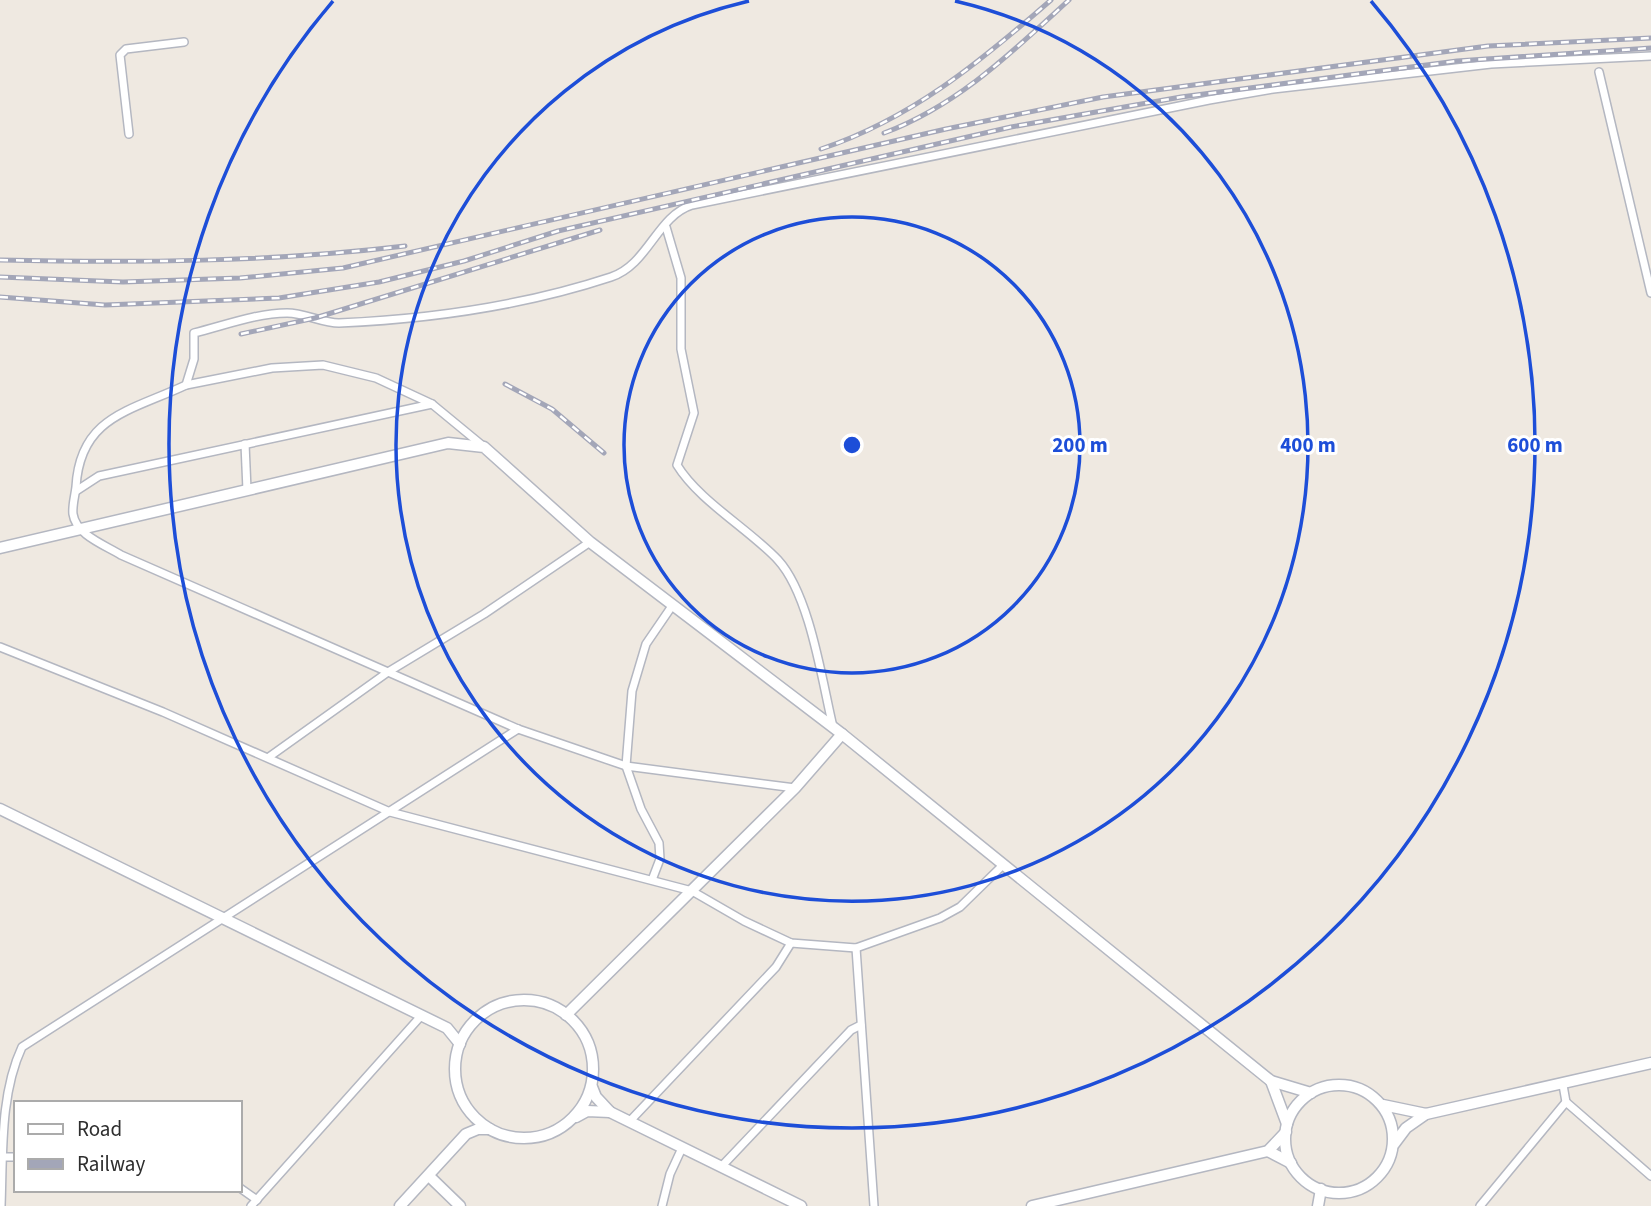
<svg xmlns="http://www.w3.org/2000/svg" width="1651" height="1206" font-family="'Source Sans 3',sans-serif">
<style>
.lines{fill:none;stroke-linecap:round;stroke-linejoin:round}
.street-casing{stroke:#b4b7c1;stroke-width:10}
.secondary-casing{stroke:#b4b7c1;stroke-width:13}
.street{stroke:#fff;stroke-width:7}
.secondary{stroke:#fff;stroke-width:10}
.rail-casing{stroke:#a3a6b8;stroke-width:5}
.rail{stroke:#fff;stroke-width:2.5;stroke-dasharray:8;stroke-linecap:butt}
.ring{fill:none;stroke:#1d4ed8;stroke-width:3.5}
.centre{fill:#1d4ed8;stroke:#fff;stroke-width:3.5}
.ring-label{font-size:21px;text-anchor:middle;font-weight:bold;fill:#1d4ed8;stroke:#fff;stroke-width:6;stroke-linejoin:round;paint-order:stroke}
</style>
<rect width="100%" height="100%" fill="#efe9e1"/>
<g class="lines">
<!-- street casing -->
<g class="street-casing">
<g id="street">
<path d="M1599,72L1651,293"/>
<path d="M129,134L120,55L126,49L184,42"/>
<path d="M666,227L681,278V349L694,413L677,465C699,501 749,529 778,560C810,595 822,681 833,727"/>
<path d="M186,385L272,368L323,365L376,378L432,404L483,446"/>
<path d="M245,444L247,490"/>
<path d="M76,491L99,476L432,404"/>
<path d="M0,647L163,712L390,812L692,891L744,921L791,943L856,948L940,918L960,907L1003,865"/>
<path d="M269,757L388,672L484,614L590,542"/>
<path d="M795,788L626,766L518,729L121,555C105,545 76,535 73,514C72,506 75,496 76,487C80,416 131,411 186,385L194,359V333C223,326 257,313 287,313C305,313 322,323 339,323C431,319 523,306 611,277C648,265 657,216 692,205L1209,100L1273,89L1491,64L1651,56"/>
<path d="M652,880L660,859L659,843L641,809L626,766L632,691L646,644L672,606"/>
<path d="M856,948L874,1206"/>
<path d="M1563,1085L1566,1102"/>
<path d="M629,1122L776,967L791,943"/>
<path d="M0,1157H16"/>
<path d="M721,1167L851,1030L861,1025"/>
<path d="M240,1188L257,1200"/>
<path d="M1,1206C3,1153 0,1094 22,1047L518,729"/>
<path d="M251,1206L421,1016"/>
<path d="M662,1206L670,1174L682,1148"/>
<path d="M1480,1206L1566,1102L1651,1176"/>
</g>
</g>
<!-- secondary casing -->
<g class="secondary-casing">
<g id="secondary">
<path d="M0,548L448,443L484,447L590,542L842,734L1271,1081L1311,1093"/>
<path d="M0,809L447,1028L460,1044"/>
<circle cx="524" cy="1069" r="69"/>
<path d="M566,1015L795,788L842,734"/>
<path d="M1271,1081L1287,1124"/>
<circle cx="1339" cy="1139" r="54"/>
<path d="M592,1087L596,1097L610,1112"/>
<path d="M1383,1105L1426,1114L1651,1063"/>
<path d="M576,1117L587,1111L610,1112L801,1206"/>
<path d="M1394,1144L1406,1128L1426,1114"/>
<path d="M1268,1151L1291,1163"/>
<path d="M429,1176L460,1206"/>
<path d="M400,1206L466,1134L478,1129H490"/>
<path d="M1032,1206L1268,1151L1286,1132"/>
<path d="M1318,1206L1321,1189"/>
</g>
</g>
<!-- street -->
<use href="#street" class="street"/>
<!-- secondary -->
<use href="#secondary" class="secondary"/>
<!-- rail casing -->
<g class="rail-casing">
<g id="rail">
<path d="M884,133C958,105 1011,53 1069,0"/>
<path d="M821,149C911,119 980,62 1051,0"/>
<path d="M0,260C135,263 271,262 405,246"/>
<path d="M0,277L123,282L240,278L343,268L946,129L1103,97L1488,46L1651,38"/>
<path d="M0,297L105,305L279,298L379,282L464,261L558,231L1011,127L1181,97L1457,61L1651,48"/>
<path d="M241,334L315,318L600,230"/>
<path d="M505,384L552,409L604,453"/>
</g>
</g>
<!-- rail -->
<use href="#rail" class="rail"/>
</g>
<!-- distance rings -->
<g class="ring">
<circle cx="852" cy="445" r="228"/>
<path d="M955 1A456 456 0 1 1 749 1"/>
<path d="M1371 1A683 683 0 1 1 333 1"/>
</g>
<circle cx="852" cy="445" r="10" class="centre"/>
<g class="ring-label">
<text x="1080" y="452">200 m</text>
<text x="1308" y="452">400 m</text>
<text x="1535" y="452">600 m</text>
</g>
<!-- legend -->
<rect x="14" y="1101" width="228" height="91" fill="#ffffff" stroke="#ababab" stroke-width="2"/>
<rect x="28" y="1124" width="35" height="10" fill="#ffffff" stroke="#ababab" stroke-width="2"/>
<text x="77" y="1136" font-size="21" fill="#2e2e2e">Road</text>
<rect x="28" y="1159" width="35" height="10" fill="#a3a6b8" stroke="#ababab" stroke-width="2"/>
<text x="77" y="1171" font-size="21" fill="#2e2e2e">Railway</text>
</svg>
